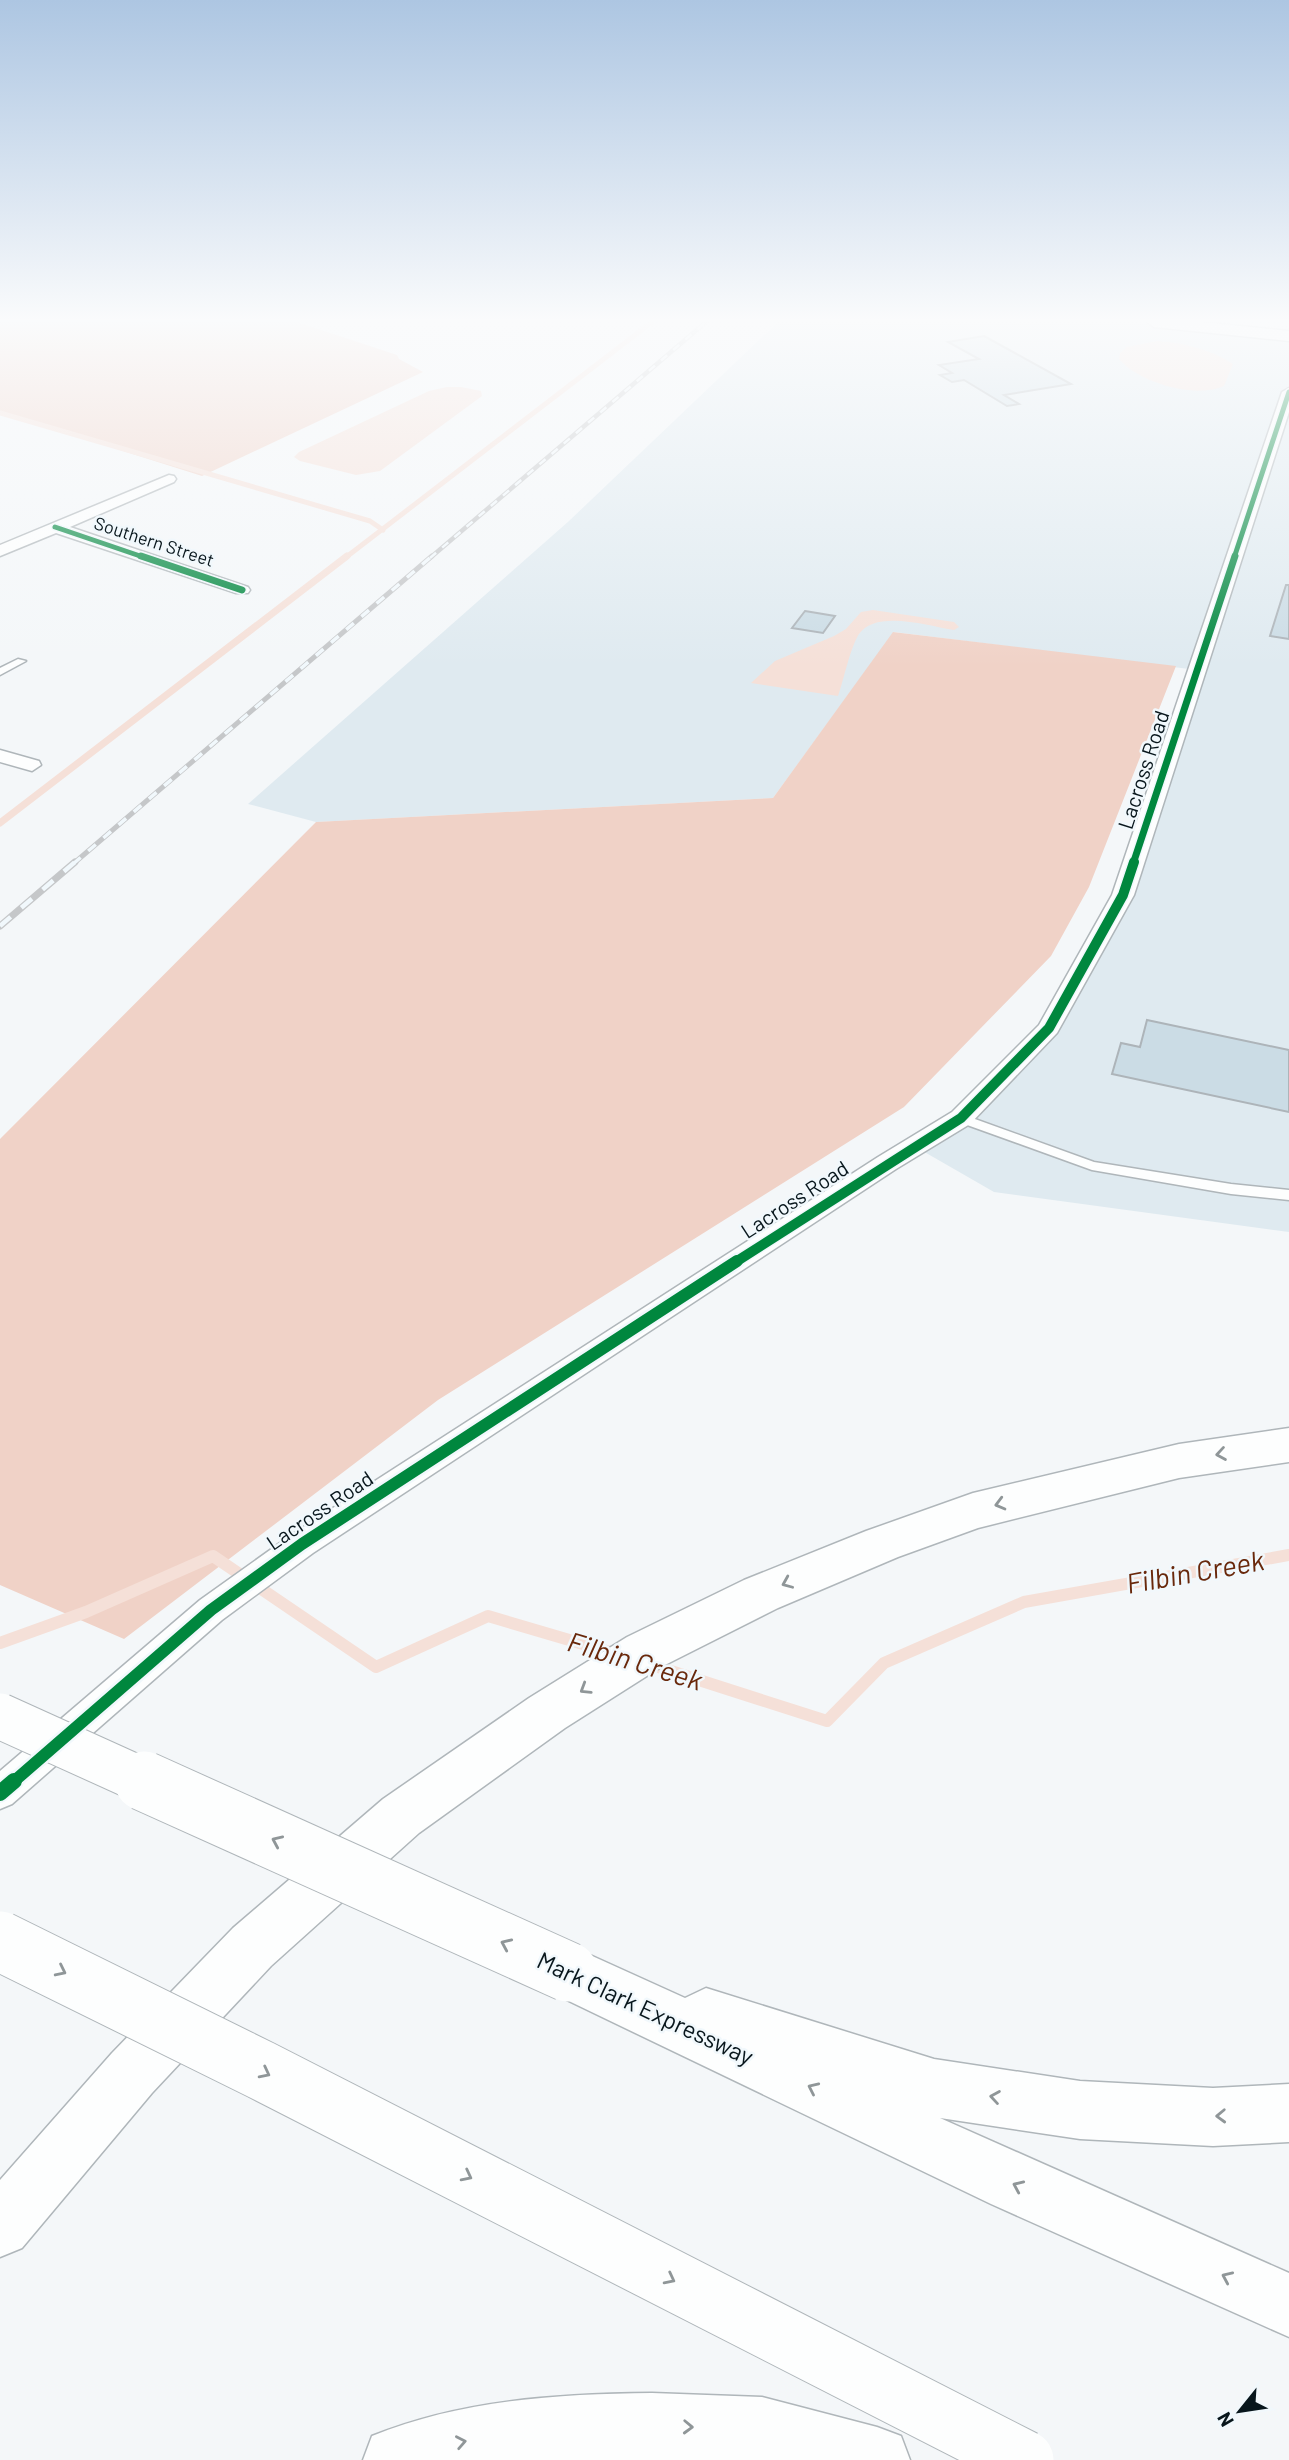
<svg xmlns="http://www.w3.org/2000/svg" width="1289" height="2460" font-family="Barlow,sans-serif">
<style>
.built{fill:#dfeaf0}
.green{fill:#f0d2c7}
.water{fill:#f5e0d8}
.lines{fill:none;stroke-linecap:round;stroke-linejoin:round}
.stream-far2{stroke:#f5e0d8;stroke-width:5}
.stream-far1{stroke:#f5e0d8;stroke-width:7}
.stream{stroke:#f5e0d8;stroke-width:12}
.building{fill:#cbdce5;stroke:#adb4b9;stroke-width:2}
.service-casing{stroke:#afb6ba;stroke-width:3}
.minor-casing{stroke:#afb6ba;stroke-width:3}
.tertiary-casing{stroke:#afb6ba;stroke-width:3}
.motorway-casing{stroke:#afb6ba;stroke-width:3}
.service{fill:#fdfefe;fill-rule:evenodd}
.minor{fill:#fdfefe;fill-rule:evenodd}
.tertiary{fill:#fdfefe;fill-rule:evenodd}
.motorway{fill:#fdfefe;fill-rule:evenodd}
.rail-far2-casing{stroke:#c5c7c9;stroke-width:4.5}
.rail-far1-casing{stroke:#c5c7c9;stroke-width:5}
.rail-casing{stroke:#c5c7c9;stroke-width:7}
.rail-far2{stroke:#f1f8fc;stroke-width:2.5;stroke-dasharray:8;stroke-linecap:butt}
.rail-far1{stroke:#f1f8fc;stroke-width:3.5;stroke-dasharray:10;stroke-linecap:butt}
.rail{stroke:#f1f8fc;stroke-width:4.5;stroke-dasharray:14;stroke-linecap:butt}
.motorway-bridge-far1-casing{stroke:#afb6ba;stroke-width:47;stroke-linecap:butt}
.motorway-bridge-casing{stroke:#afb6ba;stroke-width:61;stroke-linecap:butt}
.motorway-bridge-far1{stroke:#fdfefe;stroke-width:45}
.motorway-bridge{stroke:#fdfefe;stroke-width:59}
.cycleway-far4-casing{stroke:#f1f8fc;stroke-width:8}
.cycleway-far3-casing{stroke:#f1f8fc;stroke-width:10}
.cycleway-far2-casing{stroke:#f1f8fc;stroke-width:13}
.cycleway-far1-casing{stroke:#f1f8fc;stroke-width:17}
.cycleway-casing{stroke:#f1f8fc;stroke-width:20}
.cycleway-far4{stroke:#00873e;stroke-width:5}
.cycleway-far3{stroke:#00873e;stroke-width:7}
.cycleway-far2{stroke:#00873e;stroke-width:10}
.cycleway-far1{stroke:#00873e;stroke-width:12}
.cycleway{stroke:#00873e;stroke-width:16}
.oneway{stroke:#8f9698}
.labels{text-anchor:middle;stroke-width:5;stroke-linejoin:round;paint-order:stroke}
.far-street-label{font-size:18px;fill:#08161c;stroke:#f1f8fc}
.street-label{font-size:21px;fill:#08161c;stroke:#f1f8fc}
.near-street-label{font-size:24px;fill:#08161c;stroke:#f1f8fc}
.near-water-label{font-size:28px;font-style:italic;fill:#69280b;stroke:#f1f8fc}
</style>
<rect width="100%" height="100%" fill="#f4f7f9"/>
<!-- built -->
<path class="built" d="M778,322H1133L1245,338H1289V1232L994,1192L914,1146L1049,1028L1123,895L1197,670L894,632L773,798L316,822L248,804L569,521Z"/>
<!-- green -->
<g class="green">
<path d="M0,322H297L397,355L399,359L423,372L202,476L0,412Z"/>
<path d="M893,632L1176,666L1089,887L1051,956L904,1107L438,1400L124,1639L0,1585V1139L316,822L773,798Z"/>
</g>
<!-- water -->
<g class="water">
<path d="M1157,341C1185,343 1209,349 1233,364L1224,386C1196,399 1139,383 1119,359L1120,353L1127,347Z"/>
<path d="M447,387H461L481,391L482,396L380,471L356,475L300,461L294,457L299,452L429,391Z"/>
<path d="M873,610L954,622L959,627L954,630C929,626 876,609 859,634C850,648 844,679 838,696L751,683L775,661L834,636L846,629L861,612Z"/>
</g>
<g class="lines">
<!-- stream-far2 -->
<g class="stream-far2">
<path d="M0,413L370,521L383,530"/>
<path d="M345,558L652,322"/>
</g>
<!-- stream-far1 -->
<path class="stream-far1" d="M0,823L347,556"/>
<!-- stream -->
<g class="stream">
<path d="M0,1643L86,1612L213,1556L376,1667L488,1616L617,1654"/>
<path d="M649,1664L827,1721L884,1663L1024,1602L1289,1555"/>
</g>
</g>
<!-- building -->
<g class="building">
<path d="M984,336L1071,384L1004,395L1019,404L1007,406L964,380L952,382L940,375L952,373L939,365L979,359L948,342Z"/>
<path d="M1286,585H1289V639L1270,636Z"/>
<path d="M805,611L835,616L823,633L792,628Z"/>
<path d="M1147,1020L1289,1050V1112L1112,1074L1121,1043L1140,1047Z"/>
</g>
<g class="lines">
<!-- service casing -->
<g class="service-casing">
<g id="service">
<path d="M18,659L26,661L0,675V668Z"/>
<path d="M961,1114L1094,1162L1231,1184L1289,1190V1200L1231,1194L1092,1170L956,1121L954,1118L956,1115Z"/>
</g>
</g>
<!-- minor casing -->
<g class="minor-casing">
<g id="minor">
<path d="M1289,388V412L1134,895L1057,1033L970,1124L896,1169L313,1553L222,1620L12,1804L0,1809V1771L200,1600L291,1535L878,1157L952,1112L1039,1025L1112,895L1282,392Z"/>
<path d="M169,475L174,476L176,479L174,482L70,527L248,587L250,590L248,593H236L56,533L0,556V545Z"/>
<path d="M0,750L39,761L41,765L32,771L0,762Z"/>
</g>
</g>
<!-- tertiary casing -->
<g class="tertiary-casing">
<path id="tertiary" d="M1147,322H1201L1289,331V341L1154,327Z"/>
</g>
<!-- motorway casing -->
<g class="motorway-casing">
<g id="motorway">
<path d="M1289,1428V1462L1179,1478L978,1528L898,1557L778,1608L661,1667L565,1728L419,1833L271,1966L152,2093L22,2248L0,2257V2180L112,2053L233,1928L383,1799L529,1698L627,1637L744,1580L866,1531L973,1493L1179,1444Z"/>
<path d="M568,1945L685,1998L706,1988L934,2059L1080,2081L1213,2088L1289,2084V2142L1213,2146L1080,2139L940,2118L1289,2273V2337L991,2204L548,1991L540,1972L548,1953Z"/>
<path d="M652,2393L762,2397L877,2427L901,2436L910,2460H363L372,2436C461,2400 557,2394 652,2393Z"/>
</g>
</g>
<!-- service -->
<use href="#service" class="service"/>
<!-- minor -->
<use href="#minor" class="minor"/>
<!-- tertiary -->
<use href="#tertiary" class="tertiary"/>
<!-- motorway -->
<use href="#motorway" class="motorway"/>
<!-- rail-far2 casing -->
<g class="rail-far2-casing">
<path id="rail-far2" d="M430,558L706,322"/>
</g>
<!-- rail-far1 casing -->
<g class="rail-far1-casing">
<path id="rail-far1" d="M73,864L432,556"/>
</g>
<!-- rail casing -->
<g class="rail-casing">
<path id="rail" d="M0,926L75,862"/>
</g>
<!-- rail-far2 -->
<use href="#rail-far2" class="rail-far2"/>
<!-- rail-far1 -->
<use href="#rail-far1" class="rail-far1"/>
<!-- rail -->
<use href="#rail" class="rail"/>
<!-- motorway-bridge-far1 casing -->
<g class="motorway-bridge-far1-casing">
<path id="motorway-bridge-far1" d="M0,1716L148,1783"/>
</g>
<!-- motorway-bridge casing -->
<g class="motorway-bridge-casing">
<g id="motorway-bridge">
<path d="M144,1781L568,1972"/>
<path d="M0,1941L261,2070L1024,2460"/>
</g>
</g>
<!-- motorway-bridge-far1 -->
<use href="#motorway-bridge-far1" class="motorway-bridge-far1"/>
<!-- motorway-bridge -->
<use href="#motorway-bridge" class="motorway-bridge"/>
<!-- cycleway-far4 casing -->
<g class="cycleway-far4-casing">
<g id="cycleway-far4">
<path d="M55,527L146,558"/>
<path d="M1234,558L1289,392"/>
</g>
</g>
<!-- cycleway-far3 casing -->
<g class="cycleway-far3-casing">
<g id="cycleway-far3">
<path d="M141,556L242,590"/>
<path d="M1133,864L1235,556"/>
</g>
</g>
<!-- cycleway-far2 casing -->
<g class="cycleway-far2-casing">
<path id="cycleway-far2" d="M734,1263L961,1118L1049,1028L1123,895L1134,862"/>
</g>
<!-- cycleway-far1 casing -->
<g class="cycleway-far1-casing">
<path id="cycleway-far1" d="M12,1783L211,1610L302,1544L737,1261"/>
</g>
<!-- cycleway casing -->
<g class="cycleway-casing">
<path id="cycleway" d="M0,1793L14,1781"/>
</g>
<!-- cycleway-far4 -->
<use href="#cycleway-far4" class="cycleway-far4"/>
<!-- cycleway-far3 -->
<use href="#cycleway-far3" class="cycleway-far3"/>
<!-- cycleway-far2 -->
<use href="#cycleway-far2" class="cycleway-far2"/>
<!-- cycleway-far1 -->
<use href="#cycleway-far1" class="cycleway-far1"/>
<!-- cycleway -->
<use href="#cycleway" class="cycleway"/>
</g>
<!-- one-way arrows -->
<defs><path id="oneway-chevron" d="M-2-3.5L2.5 0L-2 3.5" fill="none" stroke-width="1.6" stroke-linecap="round" stroke-linejoin="round" transform="scale(1.75)"/></defs>
<g class="oneway">
<use href="#oneway-chevron" transform="translate(1221 1454) rotate(171)"/>
<use href="#oneway-chevron" transform="translate(1000 1504) rotate(165)"/>
<use href="#oneway-chevron" transform="translate(787 1583) rotate(157)"/>
<use href="#oneway-chevron" transform="translate(585 1689) rotate(148)"/>
<use href="#oneway-chevron" transform="translate(277 1841) rotate(-156)"/>
<use href="#oneway-chevron" transform="translate(506 1944) rotate(-156)"/>
<use href="#oneway-chevron" transform="translate(61 1971) rotate(26)"/>
<use href="#oneway-chevron" transform="translate(265 2073) rotate(27)"/>
<use href="#oneway-chevron" transform="translate(813 2088) rotate(-155)"/>
<use href="#oneway-chevron" transform="translate(995 2097) rotate(-171)"/>
<use href="#oneway-chevron" transform="translate(1221 2116) rotate(178)"/>
<use href="#oneway-chevron" transform="translate(467 2176) rotate(27)"/>
<use href="#oneway-chevron" transform="translate(1018 2186) rotate(-156)"/>
<use href="#oneway-chevron" transform="translate(1227 2277) rotate(-156)"/>
<use href="#oneway-chevron" transform="translate(670 2279) rotate(27)"/>
<use href="#oneway-chevron" transform="translate(688 2427) rotate(2)"/>
<use href="#oneway-chevron" transform="translate(461 2442) rotate(-11)"/>
</g>
<!-- sky -->
<linearGradient id="sky" x2="0" y2="1"><stop stop-color="#adc6e2"/><stop offset="0.48" stop-color="#fafbfc"/><stop offset="1" stop-color="#fafbfc" stop-opacity="0"/></linearGradient>
<rect width="1289" height="667" fill="url(#sky)"/>
<g class="labels">
<!-- far-street labels -->
<g class="far-street-label">
<text transform="translate(154 542) rotate(18)" y="6">Southern Street</text>
</g>
<!-- street labels -->
<g class="street-label">
<text transform="translate(1144 770) rotate(-72)" y="7">Lacross Road</text>
<text transform="translate(795 1200) rotate(-33)" y="7">Lacross Road</text>
<text transform="translate(320 1511) rotate(-34)" y="7">Lacross Road</text>
</g>
<!-- near-street labels -->
<g class="near-street-label">
<text transform="translate(645 2009) rotate(25)" y="8">Mark Clark Expressway</text>
</g>
<!-- near-water labels -->
<g class="near-water-label">
<text transform="translate(1195 1572) rotate(-10)" y="10">Filbin Creek</text>
<text transform="translate(635 1661) rotate(17)" y="10">Filbin Creek</text>
</g>
</g>
<!-- north arrow -->
<g transform="translate(1240 2411) rotate(240)" stroke="#f1f8fc" stroke-width="5" paint-order="stroke">
<path d="M0-5L12 26L0 18L-12 26Z" fill="#08161c"/>
<text y="-10" font-size="19" font-weight="bold" text-anchor="middle" fill="#08161c">N</text>
</g>
</svg>
